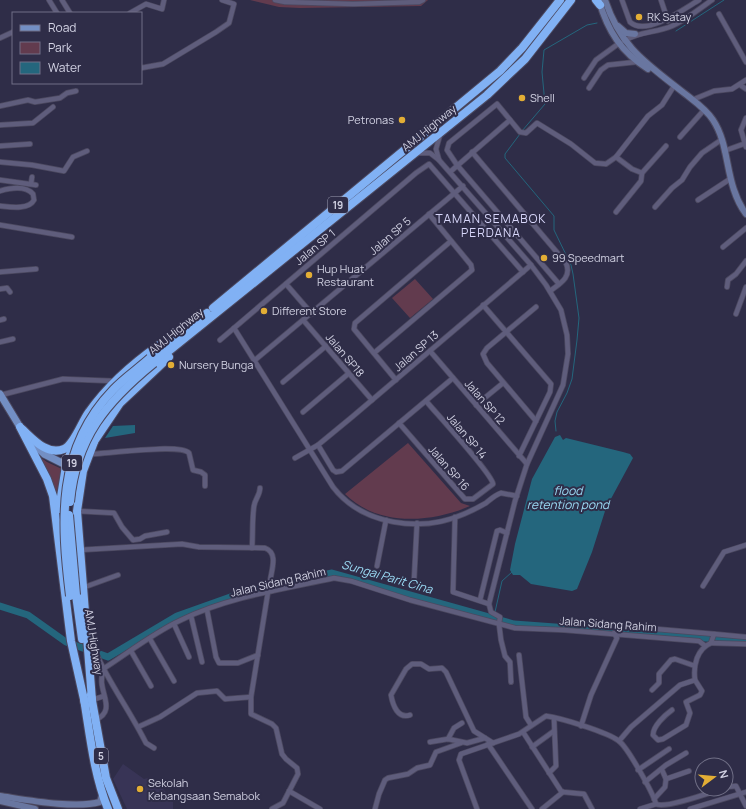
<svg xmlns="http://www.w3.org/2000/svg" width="746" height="809" font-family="Manrope,sans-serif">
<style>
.built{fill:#383456}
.green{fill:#623b4e}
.water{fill:#24667d}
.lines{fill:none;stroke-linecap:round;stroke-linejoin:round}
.stream{stroke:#24667d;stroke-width:1}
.river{stroke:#24667d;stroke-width:7}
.street-casing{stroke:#4c4960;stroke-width:6}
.secondary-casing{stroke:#4c4960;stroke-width:8}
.primary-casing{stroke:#4c4960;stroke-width:9}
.highway-casing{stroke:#4c4960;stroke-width:10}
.street{stroke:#5f5d7c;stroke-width:4.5}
.secondary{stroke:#6976a0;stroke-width:6}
.primary{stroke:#738fc4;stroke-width:7}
.highway{stroke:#81b1f4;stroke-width:8}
.highway-bridge-casing{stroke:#4c4960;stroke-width:10;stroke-linecap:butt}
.highway-bridge{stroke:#81b1f4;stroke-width:8}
.poi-dot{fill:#e3ae35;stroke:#2f2d48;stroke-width:1.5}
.labels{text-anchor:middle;stroke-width:4;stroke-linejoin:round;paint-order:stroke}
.shield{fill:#2f2d48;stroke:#a0a0b4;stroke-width:1}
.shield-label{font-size:10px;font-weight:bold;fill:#d1d1e2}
.poi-label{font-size:11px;fill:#d1d1e2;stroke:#2f2d48;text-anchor:start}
.street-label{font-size:11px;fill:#d1d1e2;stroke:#2f2d48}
.neighbourhood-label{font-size:12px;letter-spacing:1px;fill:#d8d7fa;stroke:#2f2d48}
.water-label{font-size:12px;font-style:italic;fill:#9bdbf5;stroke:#2f2d48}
</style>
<rect width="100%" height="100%" fill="#2f2d48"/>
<!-- built -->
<path class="built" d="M123,764L144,779L152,777L173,800V809H127L113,779Z"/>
<!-- green -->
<g class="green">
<path d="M250,0H428L421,6L300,8L279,7Z"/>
<path d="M415,279L433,299L410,318L392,298Z"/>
<path d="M408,443L461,503L470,506C431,523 378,527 345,494Z"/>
<path d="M33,452L47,462L62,469L56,496Z"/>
</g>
<!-- water -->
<g class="water">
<path d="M135,425V433L105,438L113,426Z"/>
<path d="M560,435L563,440L566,438L623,452L630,454L633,458L606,508L592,552L577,589L572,591L531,584L520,575H513L510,570L515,544L532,479L555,437Z"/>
</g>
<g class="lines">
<!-- stream -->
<g class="stream">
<path d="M676,31L724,0"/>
<path d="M522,131L545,104L542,72L544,50L587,25L597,23"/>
<path d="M520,134L505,154V158L554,216V230L571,265L573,274L579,318L577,340L572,379L567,393L557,412L555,421L556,431"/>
<path d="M495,612L502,581L512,572"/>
</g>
<!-- river -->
<path class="river" d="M0,606L28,615L66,642L108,657L177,616L236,595L332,573L514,624L746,641"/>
<!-- street casing -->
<g class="street-casing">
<g id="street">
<path d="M49,0L57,13"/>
<path d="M62,0L70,13"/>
<path d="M275,0L285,2L353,4L419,2L423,0"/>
<path d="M622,0L630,22C646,37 684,9 699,0"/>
<path d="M661,0L668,21"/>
<path d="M130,13L146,4L162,9L164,0"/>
<path d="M719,14L746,62"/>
<path d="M0,38L13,32"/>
<path d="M624,41C639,31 656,33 672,26C686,20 699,9 712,0"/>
<path d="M141,68L163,64L216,32L229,23L234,4L222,0"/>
<path d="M584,78L596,60L618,44"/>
<path d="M740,85L746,89"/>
<path d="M589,88L601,70L608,65L636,62"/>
<path d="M692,100L714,91L732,89L746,80"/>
<path d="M0,106L28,100L35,102L60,98L67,93L76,91"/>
<path d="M746,118L741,130L746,147"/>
<path d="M0,125L33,123L53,107"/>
<path d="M680,137L704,110"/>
<path d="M0,146L30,144"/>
<path d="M724,151L746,143"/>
<path d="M472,152L566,263C572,277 561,283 550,291"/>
<path d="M417,153H430L439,160L531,265L546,285L561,310L567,335L568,354L563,385L527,464L515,501L489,604L491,612L500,617L499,624L501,640L505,656L510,662L511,682"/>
<path d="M616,157L632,169L642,173L666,146"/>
<path d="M439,160L436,149L440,135"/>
<path d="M0,162L32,165L64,171L73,157L87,151"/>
<path d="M450,172L510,120"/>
<path d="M0,180L36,185"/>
<path d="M31,184L32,177"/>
<path d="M0,191C10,188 25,185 33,194L34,200C29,210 10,207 0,206"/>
<path d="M698,200L730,179"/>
<path d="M655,207L672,188L682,180L690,167L702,153L721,140"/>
<path d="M616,212L641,181L642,173"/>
<path d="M0,225L72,237"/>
<path d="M723,247L746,228"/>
<path d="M0,272L36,269"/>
<path d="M286,284L312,314"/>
<path d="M559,284L457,165L447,150L449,143L497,104L520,132L526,133L537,123L571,144L595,163L606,164L616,157L648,116L662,105L674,86"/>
<path d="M727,287L728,280L736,274L746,261"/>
<path d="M0,289L7,288L10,292"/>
<path d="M483,305L551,384L550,392L519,456"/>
<path d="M536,307L487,348L483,354L487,363L536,421"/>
<path d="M736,314L746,287"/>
<path d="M0,320L4,319"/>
<path d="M304,321L372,400"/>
<path d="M234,328L333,487C362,525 421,533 464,514C471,511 479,507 486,503C491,499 495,495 501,493L517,496"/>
<path d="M220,340L416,173L429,164L523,272"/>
<path d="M0,342L13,339"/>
<path d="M430,351L527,464"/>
<path d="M374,353L472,270L471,265L429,214"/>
<path d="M255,360L463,186"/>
<path d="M396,380L354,329L355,323L451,241"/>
<path d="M283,382L326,346"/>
<path d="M1,395L63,379L114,381"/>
<path d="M476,405L503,383"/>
<path d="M303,412L348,374"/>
<path d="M399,423L465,499H473L493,484C492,474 436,413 426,401"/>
<path d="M318,445L333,470L336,472L342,471L453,378"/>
<path d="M89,454C106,454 180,443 189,453L193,470L201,472L205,475V486"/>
<path d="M295,458L318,445L352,417L531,265"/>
<path d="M77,511L114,513L122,527L133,540L140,539L145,536L167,532"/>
<path d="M455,517L453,592L489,604"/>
<path d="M252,548C253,534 252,520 254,506C255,499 260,495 260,488"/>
<path d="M79,550L182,544L199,547L265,548C279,553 271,571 270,582C270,585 271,589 272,591"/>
<path d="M377,566L386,520"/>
<path d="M414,581L417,523"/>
<path d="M703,586L724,552L746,545"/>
<path d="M82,588L118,575"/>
<path d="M268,592L251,697V714L272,724L276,728L282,754L286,759L297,768L298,774L283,803L272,809"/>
<path d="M480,600L497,531L500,530L507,533"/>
<path d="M207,610L216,657L219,663H238L258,655"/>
<path d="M191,616L202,662"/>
<path d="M563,621L714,634"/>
<path d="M174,624L189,657"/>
<path d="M89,636C103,675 128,707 146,743L154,748"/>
<path d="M150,639L174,681"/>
<path d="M711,643L746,644"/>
<path d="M131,651L151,686"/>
<path d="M519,655L526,717L531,725"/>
<path d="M103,669C128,653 153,633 181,620C228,597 283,589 334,578L351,581L410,600L515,628L564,630L699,641L704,645"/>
<path d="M652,690L659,683V674L671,660L675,659L695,666"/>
<path d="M92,700L104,696"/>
<path d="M672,710C665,715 653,726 653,735L658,740L663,739L686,725L690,713L686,702L700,695L702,691L695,680"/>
<path d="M410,715C398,719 393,706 391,695L406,669L412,664H421L429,669L442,668L446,672L474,731L493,743"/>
<path d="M95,720C120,710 94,688 104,671"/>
<path d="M581,726L591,695L617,638L614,633"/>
<path d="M138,727L160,717L197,693L217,691L225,699L251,697"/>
<path d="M523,732L561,791L563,792L584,794L592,809"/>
<path d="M448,739L454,728L462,723"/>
<path d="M619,741L631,727L680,685L695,680C693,665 697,649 711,643L714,634L746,637"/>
<path d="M430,742L448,739L467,743L485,738"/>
<path d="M488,744L532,809"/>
<path d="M532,747L554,731"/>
<path d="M638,770L669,749"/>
<path d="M662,770L666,779L689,771"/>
<path d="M549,773L556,766L554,718"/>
<path d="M645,782L666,765L686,753"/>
<path d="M726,787L736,786L746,806"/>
<path d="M289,791L320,809"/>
<path d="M654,799L665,787L666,779"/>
<path d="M375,809L379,794L385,780L388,778L408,774L417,768L430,765L436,752L461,743"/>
<path d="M477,809L459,760L461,754L519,734L546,716C561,718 607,732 619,741C628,748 653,793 656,804"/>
<path d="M542,809L563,792"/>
<path d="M640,809L656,804C665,809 709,793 721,789"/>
<path d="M690,809L746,792"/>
</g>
</g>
<!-- secondary casing -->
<g class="secondary-casing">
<g id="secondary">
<path d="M605,0C621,48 646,63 684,93C694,101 706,109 713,120C731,147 724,184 746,214"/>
<path d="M599,1C608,31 621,52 648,69"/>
<path d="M618,26L626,33L635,34"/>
<path d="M0,796C27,800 75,809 100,802L102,795"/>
<path d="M0,801L35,809"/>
</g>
</g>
<!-- primary casing -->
<g class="primary-casing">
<g id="primary">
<path d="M0,394L23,432"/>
<path d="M29,440L44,454L70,467"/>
</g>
</g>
<!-- highway casing -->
<g class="highway-casing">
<g id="highway">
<path d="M596,0L600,5"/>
<path d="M213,308L500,71L522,48L560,0"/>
<path d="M187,327L207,313"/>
<path d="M150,358L192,325"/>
<path d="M154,363L487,95L525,59L571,0"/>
<path d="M20,427L47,479L53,496L71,641L85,704"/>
<path d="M22,429C33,439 47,456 64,449C74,445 82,421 89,412C108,385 132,364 159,345"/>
<path d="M91,446L120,403L169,357"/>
<path d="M59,509L66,466L74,442"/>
<path d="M76,595L82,639"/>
<path d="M91,695L106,778L118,809"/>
<path d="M84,699C90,735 94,775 108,809"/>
<path d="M92,700L77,511L83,471L94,442"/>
</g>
</g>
<!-- street -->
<use href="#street" class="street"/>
<!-- secondary -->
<use href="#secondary" class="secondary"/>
<!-- primary -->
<use href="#primary" class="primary"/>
<!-- highway -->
<use href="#highway" class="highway"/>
<!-- highway-bridge casing -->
<g class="highway-bridge-casing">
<g id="highway-bridge">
<path d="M70,502C76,438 106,402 154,363"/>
<path d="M69,515L76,595"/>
<path d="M70,596C61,522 56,449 113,390C124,378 138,369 150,358"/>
</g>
</g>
<!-- highway-bridge -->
<use href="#highway-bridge" class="highway-bridge"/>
</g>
<!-- markers -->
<g class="poi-dot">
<circle cx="639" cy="17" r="4"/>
<circle cx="522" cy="98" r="4"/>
<circle cx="402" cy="120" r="4"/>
<circle cx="544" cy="258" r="4"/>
<circle cx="309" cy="275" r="4"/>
<circle cx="264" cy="311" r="4"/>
<circle cx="171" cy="365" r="4"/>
<circle cx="140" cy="789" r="4"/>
</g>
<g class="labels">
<!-- shield labels -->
<g class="shield">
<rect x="328" y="197" width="20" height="16" rx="3"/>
<rect x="62" y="455" width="20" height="16" rx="3"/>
<rect x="94" y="748" width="14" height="16" rx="3"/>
</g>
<g class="shield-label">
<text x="338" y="209">19</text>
<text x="72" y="467">19</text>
<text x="101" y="760">5</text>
</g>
<!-- poi labels -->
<g class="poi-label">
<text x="647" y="21">RK Satay</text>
<text x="530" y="102">Shell</text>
<text x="394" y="124" text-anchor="end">Petronas</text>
<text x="552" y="262">99 Speedmart</text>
<text x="317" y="273">Hup Huat<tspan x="317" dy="13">Restaurant</tspan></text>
<text x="272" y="315">Different Store</text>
<text x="179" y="369">Nursery Bunga</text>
<text x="148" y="787">Sekolah<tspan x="148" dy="13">Kebangsaan Semabok</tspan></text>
</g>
<!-- street labels -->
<g class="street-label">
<text transform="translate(429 128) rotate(-39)" y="4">AMJ Highway</text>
<text transform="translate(390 236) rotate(-41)" y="4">Jalan SP 5</text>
<text transform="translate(315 247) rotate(-40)" y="4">Jalan SP 1</text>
<text transform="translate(176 331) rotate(-39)" y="4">AMJ Highway</text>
<text transform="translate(416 351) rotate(-41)" y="4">Jalan SP 13</text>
<text transform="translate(345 355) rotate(50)" y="4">Jalan SP18</text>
<text transform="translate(485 402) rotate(49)" y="4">Jalan SP 12</text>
<text transform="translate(467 436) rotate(50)" y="4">Jalan SP 14</text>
<text transform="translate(449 468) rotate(49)" y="4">Jalan SP 16</text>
<text transform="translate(278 582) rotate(-13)" y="4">Jalan Sidang Rahim</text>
<text transform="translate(608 624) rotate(4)" y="4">Jalan Sidang Rahim</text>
<text transform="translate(94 642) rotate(81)" y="4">AMJ Highway</text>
</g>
<!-- neighbourhood labels -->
<g class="neighbourhood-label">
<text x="491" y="223">TAMAN SEMABOK<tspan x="491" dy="14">PERDANA</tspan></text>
</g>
<!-- water labels -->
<g class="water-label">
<text x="568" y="495">flood<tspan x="568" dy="14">retention pond</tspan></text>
<text transform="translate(387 577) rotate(16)" y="4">Sungai Parit Cina</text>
</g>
</g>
<!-- legend -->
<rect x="12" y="12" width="130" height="72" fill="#2f2d48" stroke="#706f86"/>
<rect x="20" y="25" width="20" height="6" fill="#738fc4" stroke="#706f86"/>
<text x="48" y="32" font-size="12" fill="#d1d1e2">Road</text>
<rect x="20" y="42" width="20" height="12" fill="#623b4e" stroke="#706f86"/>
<text x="48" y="52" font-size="12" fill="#d1d1e2">Park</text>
<rect x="20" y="62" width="20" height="12" fill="#24667d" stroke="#706f86"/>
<text x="48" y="72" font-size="12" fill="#d1d1e2">Water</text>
<!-- north arrow -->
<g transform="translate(714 777) rotate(74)"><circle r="19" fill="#2f2d48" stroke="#706f86"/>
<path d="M0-3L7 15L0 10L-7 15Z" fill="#e3ae35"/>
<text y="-6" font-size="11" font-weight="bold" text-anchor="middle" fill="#d1d1e2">N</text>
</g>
</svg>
